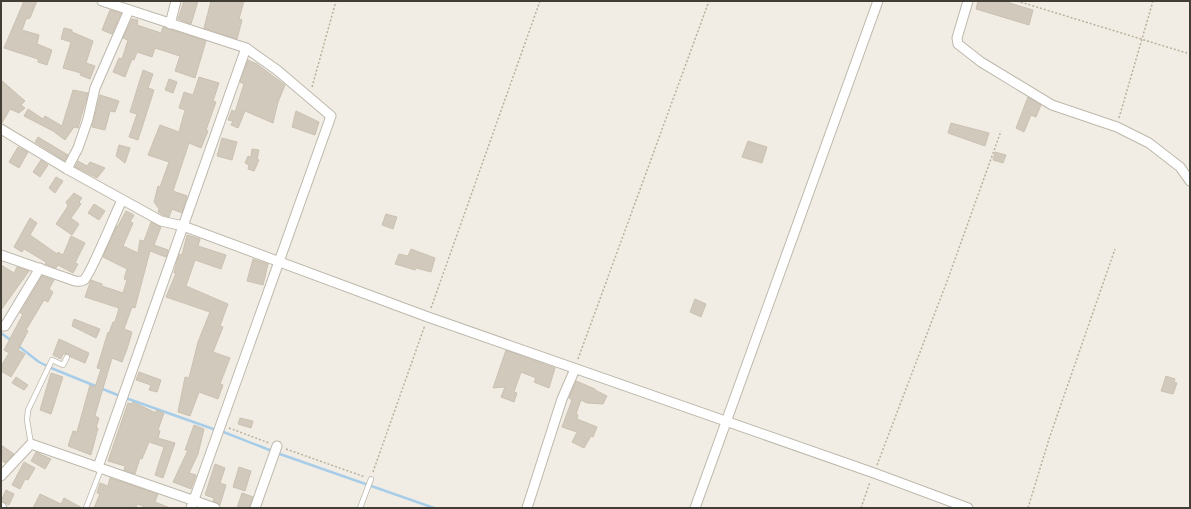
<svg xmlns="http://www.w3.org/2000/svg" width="1191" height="509" font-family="Jost,sans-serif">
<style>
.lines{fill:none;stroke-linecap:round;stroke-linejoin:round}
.stream{stroke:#a7cde8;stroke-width:2.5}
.building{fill:#d1c9bc;stroke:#cbc1b0}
.lane-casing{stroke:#beb8ac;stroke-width:6}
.street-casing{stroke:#beb8ac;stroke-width:11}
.path{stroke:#bbb09c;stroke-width:1.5;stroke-dasharray:2 2;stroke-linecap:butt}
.lane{stroke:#fff;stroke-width:4.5}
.street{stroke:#fff;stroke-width:9}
</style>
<rect width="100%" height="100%" fill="#f1ede5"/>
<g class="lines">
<!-- stream -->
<g class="stream">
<path d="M1,333L12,341"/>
<path d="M17,345L39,362L51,368L120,396L216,430"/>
<path d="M221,431L272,451"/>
<path d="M277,453L434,508"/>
</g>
</g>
<!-- building -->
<g class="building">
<path d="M24,1H37L30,18L26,19L22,30L39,35L37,44L52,50L47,65L38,62V59L4,48Z"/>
<path d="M184,1H198L191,24L178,19Z"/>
<path d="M211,1H244L239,19L242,20L237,39L204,28Z"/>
<path d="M978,1H1003L1033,10L1029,25L976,9Z"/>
<path d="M110,10L121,13L112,34L102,30Z"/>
<path d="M132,19L138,20L137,25L161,33L163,27L206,41L195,78L175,71L180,56L155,48L152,57L137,52L134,60L132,59L125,77L113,72L119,58L122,59L128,40L123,38Z"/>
<path d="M64,28L72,30V32L93,41L86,63L95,66L90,79L80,75L81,73L63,68L71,42L61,39Z"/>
<path d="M248,60L257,64L285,85L278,102L273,123L245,111L238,128L231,125L233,121L228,120L232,110L235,112L244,84L240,82Z"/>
<path d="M143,70L153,74L148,88L154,90L138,140L129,137L137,114L130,112Z"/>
<path d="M199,77L219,83L213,101L216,102L206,130L208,131L201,148L189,143L173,191L187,196L182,213L172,209L169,217L163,215L158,212L159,209L154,202L158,186L160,187L169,162L148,155L160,125L179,132L185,110L179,108L184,92L193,95Z"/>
<path d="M169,79L177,82L173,93L165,90Z"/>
<path d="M1,80L25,101L21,105L25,108L19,113L10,109L2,123Z"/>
<path d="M73,90L88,93L78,128L74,127L65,140L53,131L24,116L28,109L43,119L45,116L62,126Z"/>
<path d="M100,95L119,101L115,112L110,111L105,130L92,127Z"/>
<path d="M1028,97L1041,105L1036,117L1031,115L1024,132L1016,128Z"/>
<path d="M296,111L319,122L315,135L292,127Z"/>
<path d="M951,123L989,133L985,146L948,133Z"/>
<path d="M38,137L68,155L65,161L35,142Z"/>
<path d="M222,138L237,142L232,160L217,156Z"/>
<path d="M748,141L767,147L762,163L742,157Z"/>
<path d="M119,145L130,148L125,163L116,156Z"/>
<path d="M18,147L28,152L19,168L9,162Z"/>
<path d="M252,149L259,150L257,159L259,160L254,171L248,169L249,165L245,163L248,156L251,157Z"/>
<path d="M995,152L1006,155L1003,163L993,160Z"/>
<path d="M41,160L48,165L40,177L33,172Z"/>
<path d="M78,161L87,166L90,162L105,168L97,178L75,167Z"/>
<path d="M56,177L63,181L55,193L49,188Z"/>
<path d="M74,193L82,198L79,202L81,204L71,218L79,224L72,235L56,224L68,206L66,202Z"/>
<path d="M94,204L105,211L99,220L88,213Z"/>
<path d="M126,211L134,215L130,222L133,223L123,246L138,253L140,240L144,241L151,222L161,227L154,245L168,250L166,257L150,251L135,308L132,307L124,329L132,332L127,349L122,362L112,358L96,412L95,416L99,418L96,428H98L91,455L68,446L73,431L77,432L90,385L95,387L101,369L97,368L108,332L109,333L113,322H115L119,308L85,297L91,280L102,284V286L123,293L127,280L124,279L127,269L103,257L117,226H118Z"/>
<path d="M386,214L397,217L393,229L382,225Z"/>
<path d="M30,218L37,223L30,235L57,254L58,252L63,255L71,236L85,243L75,263L78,264L73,273L58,265L56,268L45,264L46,262L24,249L22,252L14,247Z"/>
<path d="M187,235L200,239L198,246L226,255L221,269L195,260L186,286L228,304L220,326L223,327L213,352L230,358L220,384L223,385L218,399L199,392L190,416L178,412L185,377L189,378L198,342L210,312L166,297L176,273H174L177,261L180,254L182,255Z"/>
<path d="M411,249L435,258L431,272L416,268L415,270L395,264L399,254L408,256Z"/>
<path d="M253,259L268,264L263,285L247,281Z"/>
<path d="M1,265L14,273L17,267L29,271L1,310Z"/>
<path d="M42,276L54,280L49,289L53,292L48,302L44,300L26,330L28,331L18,350L25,354L11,377L1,371V366L9,353L4,350L23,314L20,313Z"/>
<path d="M695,299L706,304L701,317L690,312Z"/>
<path d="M74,319L100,329L96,338L72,326Z"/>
<path d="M59,339L89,353L85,363L71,357L68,354H63L61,359L53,355Z"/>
<path d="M506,350L555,368L549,388L534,382L536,378L521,372L514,392L517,393L514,402L501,397L505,387L493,388Z"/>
<path d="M139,372L161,380L157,392L149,390L151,385L136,380Z"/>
<path d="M51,373L63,377L51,414L40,410Z"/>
<path d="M1166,376L1175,379L1174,382L1177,383L1173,394L1161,391Z"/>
<path d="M16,377L28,385L24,390L12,383Z"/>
<path d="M576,381L595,389V390L607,396L603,404L587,403L581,400L576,414L578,415L577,419L597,427L593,437L591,436L584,448L572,442L577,432L562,427L572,400L569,398Z"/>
<path d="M133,402L156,413V410L164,413L158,430L160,431L158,438L175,443L163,478L155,475L164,447L149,442L142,459L140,458L135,474L124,470L125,466L108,461L128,403L132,404Z"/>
<path d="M240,418L253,421L251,428L238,424Z"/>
<path d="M194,425L204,429L198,454L189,473L196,475L191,489L173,482L188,450H185Z"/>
<path d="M1,445L14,454L5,463L1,460Z"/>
<path d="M36,452L51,459L45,469L31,461Z"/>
<path d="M24,462L35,468L28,480L25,479L20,489L12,485Z"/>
<path d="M215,464L225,468L220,483L226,485L220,505L213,501L214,498L205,495Z"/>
<path d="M239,467L251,471L245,491L233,487Z"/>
<path d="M110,478L158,494L155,502L170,508H148L137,504L136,508L129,506L128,508H94L100,494L97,493L100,483L108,486Z"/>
<path d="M6,490L14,494L9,505L1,501Z"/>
<path d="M242,493L253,497L249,508H237Z"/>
<path d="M40,494L61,504L64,498L82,508H33Z"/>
</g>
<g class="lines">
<!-- lane casing -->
<g class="lane-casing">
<g id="lane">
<path d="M31,444L27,420L28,410L52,360L63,365L67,357"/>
<path d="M86,508L101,469"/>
<path d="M360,508L371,479"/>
</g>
</g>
<!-- street casing -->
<g class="street-casing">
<g id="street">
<path d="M102,1L246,48L277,70L331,116L191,508"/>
<path d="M968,1L957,38L958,44L981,62L1052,105L1117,127L1149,143L1180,167L1190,181"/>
<path d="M170,24L176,1"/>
<path d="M1,129L67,169L161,221L183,226L428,317L874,473L968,508"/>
<path d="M67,169L78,148L88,119L95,88L129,10"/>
<path d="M1,255L75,281C79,281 81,282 84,280C91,274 116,212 122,200"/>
<path d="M1,326H5L40,268"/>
<path d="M98,467L246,48"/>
<path d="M1,476L31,444L215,508"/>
<path d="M1,507L2,508"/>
<path d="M255,508L277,446"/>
<path d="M527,508L562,399L575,369"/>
<path d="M695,508L878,1"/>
</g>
</g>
<!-- path -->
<g class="path">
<path d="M1017,1L1190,54"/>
<path d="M312,87L336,1"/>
<path d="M1119,118L1153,1"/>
<path d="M431,308L540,1"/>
<path d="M578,359L709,1"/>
<path d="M229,428L269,443"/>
<path d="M286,449L365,477"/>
<path d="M877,465L949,276L1001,131"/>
<path d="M373,472L425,325"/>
<path d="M861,508L870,482"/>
<path d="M1028,508L1049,439L1115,249"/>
</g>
<!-- lane -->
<use href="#lane" class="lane"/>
<!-- street -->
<use href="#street" class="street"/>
</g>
<!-- border -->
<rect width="1191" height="509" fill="none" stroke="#423d35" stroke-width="4"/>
</svg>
